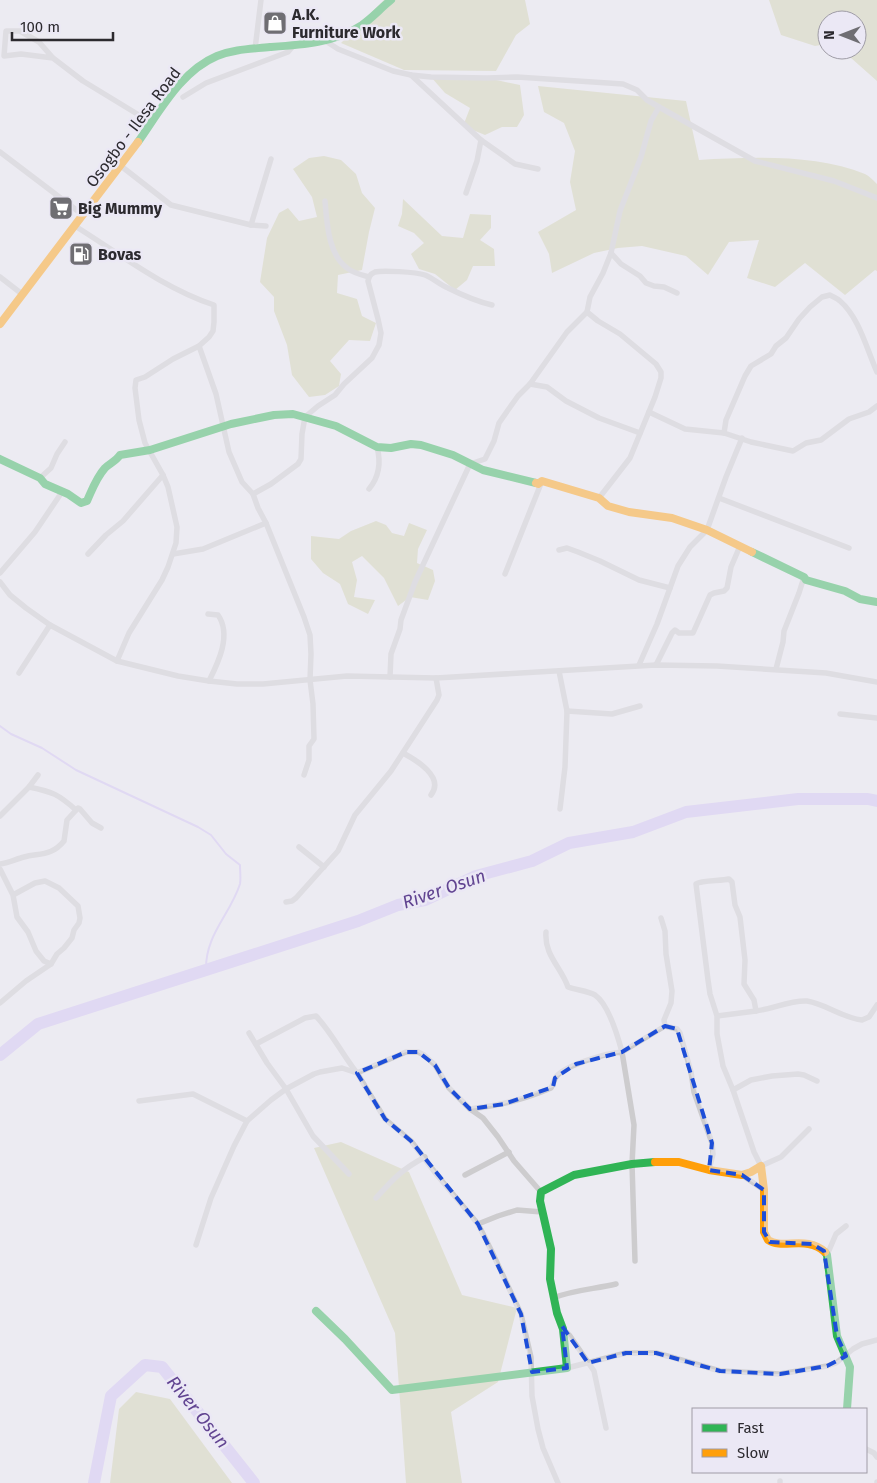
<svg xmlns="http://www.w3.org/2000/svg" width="877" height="1483" font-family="'Fira Sans',sans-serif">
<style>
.forest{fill:#d1d3b0}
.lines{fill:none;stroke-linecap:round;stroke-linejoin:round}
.stream{stroke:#d1c3f3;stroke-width:2}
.river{stroke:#d1c3f3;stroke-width:12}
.street{stroke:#cdccce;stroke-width:5.5}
.fast{stroke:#30b455;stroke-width:8}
.slow{stroke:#ff9f0a;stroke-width:8}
.marked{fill:none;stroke:#1d4ed8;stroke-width:4;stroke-dasharray:10 6;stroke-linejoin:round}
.labels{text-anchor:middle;stroke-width:5;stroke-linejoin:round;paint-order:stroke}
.poi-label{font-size:16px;font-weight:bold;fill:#2c2a2f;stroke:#ebe8f5;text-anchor:start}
.street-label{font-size:16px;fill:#2c2a2f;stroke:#ebe8f5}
.water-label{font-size:18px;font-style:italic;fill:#614491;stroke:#ebe8f5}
</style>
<rect width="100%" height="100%" fill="#ecebf2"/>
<!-- forest -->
<g class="forest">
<path d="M384,0H525L530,24L516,35L496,71L404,70L341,43Z"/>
<path d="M769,0H877V81L842,50H857V20H827V44L815,46L781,35Z"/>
<path d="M431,77L487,78L520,85L524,115L517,127H502L485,135L463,126L470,108L445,93Z"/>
<path d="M538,86L686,101L699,160C750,157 817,154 865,174C869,176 873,180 877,184V271L875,270L845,295L805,263L775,287L747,278L759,240L729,242L708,275L686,256L642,246L618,248L594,253L552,273L549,254L538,232L576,210L570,182L575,151L564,123L544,112Z"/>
<path d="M324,156L341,160L356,174L362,193L375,208L369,232L362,270L338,275L337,293L357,299L362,316L376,323L370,341L349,340L330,361L341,374L339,386L325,395L309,397L292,375L287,345L274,311V297L260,282L267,238L279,213L288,208L299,221L317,217L312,197L293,169L309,158Z"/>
<path d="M403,199L442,236L463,238L470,214L491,215V228L480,240L494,249L495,266H473L467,280L455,290L435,274L419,269L411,254L424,243L414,233L398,226L402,214Z"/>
<path d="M376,521L386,525L392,533L404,536L409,523L427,530L418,549L417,563L433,570L435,581L428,600L410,597L398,606L384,578L362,556L352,562L357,580L354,597L375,600L368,614L348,604L340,584L323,573L311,559V536L339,539L351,531Z"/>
<path d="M341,1142L409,1172L462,1295L517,1308L498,1382L451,1412L462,1483H406L395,1333L314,1148Z"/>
<path d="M136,1392L170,1399L232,1483H110L119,1409Z"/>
</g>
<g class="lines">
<!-- stream -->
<path class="stream" d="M0,726L11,734L42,748L76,770L198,827L211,835L226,854L240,865C240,871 241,879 240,884C230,915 205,935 206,970"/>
<!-- river -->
<g class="river">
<path d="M0,1055L38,1024L358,921L398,905L425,900L476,876L532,861L569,843L633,832L686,812L798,799H868L877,801"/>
<path d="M94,1483L111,1396L145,1365L162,1367L254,1483"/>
</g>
<!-- street -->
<g class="street">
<path d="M324,40L338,49L393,71L411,75L431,77L487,78L517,77L623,84L637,90L647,100L659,107L755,161L834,181L877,198"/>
<path d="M255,49L261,0"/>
<path d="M53,58L21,54L4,56L6,31H20L39,42L53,58L83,81L152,123"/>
<path d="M411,75L481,140L515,164L538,169"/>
<path d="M183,97L206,83L288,52L293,46"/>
<path d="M0,152L83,215"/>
<path d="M121,166L171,205L251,225L266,226"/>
<path d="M466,193L477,161L481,140"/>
<path d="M325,201C327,223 328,254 347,268C353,273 361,275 369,277"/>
<path d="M251,225L271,159"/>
<path d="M75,226C120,254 163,288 214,305V322L213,331L209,337L199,346L173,359L145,377L136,380L135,388L139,420L145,443L163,475L168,487L177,527L176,543L168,567L162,580L129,633L117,661"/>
<path d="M611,253L621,264L640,276L646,283L654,286L664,287L677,293"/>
<path d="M0,277L22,294"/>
<path d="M587,312L598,321L620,334L656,364L661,372V378L655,397L630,458L599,498"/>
<path d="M199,346L216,394L229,452L242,482L253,494L258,508L266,523L304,617L310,635L311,654L310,680L313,704L314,739L309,746V760L304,775"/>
<path d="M530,384L547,387L566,401L599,418L640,433"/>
<path d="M649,412L685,429L724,433L751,442L793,451L806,443L821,440L849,419L869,412L877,406"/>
<path d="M724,433L726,420L745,376L751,366L771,354L776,346L786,338L799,319L810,307L822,297L830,295C833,297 837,298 840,301C859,317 867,350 877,372"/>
<path d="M40,478L51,468L57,454L65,442"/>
<path d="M369,489C379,477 381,462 377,447"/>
<path d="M253,494L271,484L298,464L301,459L302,434L305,417L318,406L335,395L344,384L372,358L379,345L381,333L378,319L368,281C369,277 370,274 375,272C382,270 416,272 425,275C433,278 440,285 448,288C460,294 479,302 492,305"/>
<path d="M719,498L849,548"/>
<path d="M559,550L567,548L578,552L600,561L639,580L670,588"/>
<path d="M88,554L106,535L123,521L163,475"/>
<path d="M173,554L203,549L266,523"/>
<path d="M0,573L35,532L62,492"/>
<path d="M505,574L542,481"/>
<path d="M0,582L10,595L26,608L50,625L117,661L178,676L209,681L237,684H263L347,676L436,678L656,665L717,666L826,673L877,682"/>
<path d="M208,614L218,615C232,635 218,663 209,681"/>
<path d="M639,665L657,624L678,566L690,547L707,530L726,477L742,438"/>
<path d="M656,665L672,633L675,630L679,633H693L710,595L714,593L724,591L727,588L731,567L740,546"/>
<path d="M776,669L783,642L784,631L799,593L804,577"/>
<path d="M559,671L567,711L565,767L560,809"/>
<path d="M19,673L50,625"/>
<path d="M390,677L391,654L400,629L401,620L415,582L470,464L485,459L494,441L499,423L508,410L518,396L530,384L567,332L587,312L590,297L603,273L611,253L620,211L641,157L651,121L659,107"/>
<path d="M567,711L612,714L640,706"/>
<path d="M840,714L877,718"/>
<path d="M403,753C416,760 445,777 431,795"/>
<path d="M29,787C53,792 58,794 76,810"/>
<path d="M0,816L29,787L38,775"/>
<path d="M299,847L324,867"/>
<path d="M0,864C8,863 16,859 24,857C40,853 52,856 64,841L67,820L78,808L80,809L92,823L101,828"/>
<path d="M0,869L13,895L17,917L28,932L36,951L44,961L51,964L57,954L64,948L72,938L74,930L79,923L80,918L78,906L59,888L45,881L35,883L13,895"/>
<path d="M286,902L292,901L296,898L338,851L355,815L391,771L437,700L439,695L436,678"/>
<path d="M661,918L665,931L666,954L672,991L671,1003L664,1020L665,1026L677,1029L680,1033L691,1072L694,1092L712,1143L713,1154L709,1170"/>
<path d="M546,932C544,955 561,967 568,987C576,990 588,991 595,995C608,1004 618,1037 622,1052L665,1026"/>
<path d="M0,1003L26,981L51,964"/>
<path d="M756,1011C772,1009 791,1000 807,1001C826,1004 843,1018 862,1020L869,1017L877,1005"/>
<path d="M717,1016L710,994L708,980L696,884C701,880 721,881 729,879L732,882L735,905L740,917L745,960L744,984L754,1000L756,1011L717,1016V1034L723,1066L733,1090L754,1152L761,1166L781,1157L809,1129"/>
<path d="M249,1033L267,1063L286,1089L313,1136L349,1174"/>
<path d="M256,1044L305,1018L316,1016C332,1033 342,1054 357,1073L406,1052H418L424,1055L435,1065L449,1088L470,1109L483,1118L498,1137L514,1161L541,1192"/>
<path d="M733,1090L751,1080L772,1076L798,1074L804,1075L817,1081"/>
<path d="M139,1101L193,1094L247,1121"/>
<path d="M470,1109C501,1105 523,1100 551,1088C553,1085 554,1080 556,1077C565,1065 607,1053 622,1052L634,1125L632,1164L635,1261"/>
<path d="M465,1175L509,1152"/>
<path d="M742,1175L764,1190"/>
<path d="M376,1198C394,1178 401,1170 425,1157"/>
<path d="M478,1224L498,1216L517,1210L542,1212"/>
<path d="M196,1245L211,1198L234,1146L247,1121L271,1100L286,1089L314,1074L320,1072L342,1068L357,1073L385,1119L411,1141L437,1175L478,1224L492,1252L521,1314L531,1357L532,1396L538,1429L543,1448L558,1483"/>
<path d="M827,1255L836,1234L846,1226"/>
<path d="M553,1298C573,1290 595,1289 616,1284"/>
<path d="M563,1329L570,1336L594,1371L606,1428"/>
<path d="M567,1368L626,1353H656L671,1357L720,1371L780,1374L827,1366L836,1363L853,1349L862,1344L877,1340"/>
<path d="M866,1449L874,1453L877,1457"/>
<path d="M780,1483V1481"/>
<path d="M877,1483V1482"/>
</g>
<!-- fast -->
<g class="fast">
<path d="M138,142C160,111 181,71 217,56C234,49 252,49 270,47C301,45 335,43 362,25C372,18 381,8 391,0"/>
<path d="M0,459L40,478L45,484L68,494L81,503L87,501C92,490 96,478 105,468C110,463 116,461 120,455L150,450L231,424L274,415L293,414L336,426L377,447L391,448L411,444L421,445L453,455L483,470L536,483"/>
<path d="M752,552L804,577L806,580L845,591L860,599L877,602"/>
<path d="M825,1252L827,1255L837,1336L850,1367L847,1409"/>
<path d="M316,1311L345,1339L392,1390L567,1368L563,1329L557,1313L550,1279L551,1249L540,1201L541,1192L574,1175L632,1164L655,1162"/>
</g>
<!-- slow -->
<g class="slow">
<path d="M0,324L138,142"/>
<path d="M536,483L538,484L542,481L599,498L608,506L629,512L672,518L707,530L752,552"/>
<path d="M655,1162H679L709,1170L742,1175L751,1172L761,1166L764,1190V1232L768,1240C782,1250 807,1235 825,1252"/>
</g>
</g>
<!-- marked area -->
<path d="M0 0H877V1483H0ZM665,1026L677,1029L712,1143L709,1170L742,1175L764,1190V1232L770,1242L812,1244L824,1251L837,1336L846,1356L827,1366L780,1374L720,1371L656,1353H626L588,1363L562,1326L567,1368L532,1372L521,1314L478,1224L411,1141L385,1119L357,1073L406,1052H418L435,1065L449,1088L470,1109L504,1104L553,1087L555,1078L576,1064L622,1052Z" fill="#ecebf2" fill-opacity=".55" fill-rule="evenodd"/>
<path class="marked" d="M665,1026L677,1029L712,1143L709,1170L742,1175L764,1190V1232L770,1242L812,1244L824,1251L837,1336L846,1356L827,1366L780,1374L720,1371L656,1353H626L588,1363L562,1326L567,1368L532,1372L521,1314L478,1224L411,1141L385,1119L357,1073L406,1052H418L435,1065L449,1088L470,1109L504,1104L553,1087L555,1078L576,1064L622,1052Z"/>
<!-- icons -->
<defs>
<g id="shop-square" transform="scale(1.25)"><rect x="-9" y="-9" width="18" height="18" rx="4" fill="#6f6e73" stroke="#ebe8f5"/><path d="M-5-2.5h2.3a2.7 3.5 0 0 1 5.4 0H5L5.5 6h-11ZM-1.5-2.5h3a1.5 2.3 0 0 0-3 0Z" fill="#fff"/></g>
<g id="supermarket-square" transform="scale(1.25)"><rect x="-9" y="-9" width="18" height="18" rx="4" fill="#6f6e73" stroke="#ebe8f5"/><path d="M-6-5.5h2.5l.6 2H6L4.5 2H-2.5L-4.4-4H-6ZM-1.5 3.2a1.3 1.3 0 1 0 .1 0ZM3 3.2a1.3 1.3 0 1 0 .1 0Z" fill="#fff"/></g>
<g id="fuel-square" transform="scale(1.25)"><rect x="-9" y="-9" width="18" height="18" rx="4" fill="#6f6e73" stroke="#ebe8f5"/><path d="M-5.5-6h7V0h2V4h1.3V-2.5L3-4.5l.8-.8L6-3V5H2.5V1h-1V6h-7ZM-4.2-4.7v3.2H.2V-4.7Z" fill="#fff"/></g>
</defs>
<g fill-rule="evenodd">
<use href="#shop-square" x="275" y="23"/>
<use href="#supermarket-square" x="61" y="208"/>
<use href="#fuel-square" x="81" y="254"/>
</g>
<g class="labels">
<!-- poi labels -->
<g class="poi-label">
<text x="292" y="20">A.K.<tspan x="292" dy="18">Furniture Work</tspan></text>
<text x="78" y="214">Big Mummy</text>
<text x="98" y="260">Bovas</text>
</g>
<!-- street labels -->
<g class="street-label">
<text transform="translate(133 127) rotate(-53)" y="6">Osogbo - Ilesa Road</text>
</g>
<!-- water labels -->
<g class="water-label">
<text transform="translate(444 889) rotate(-19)" y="6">River Osun</text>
<text transform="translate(198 1412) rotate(51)" y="6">River Osun</text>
</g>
</g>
<!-- legend -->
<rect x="692" y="1408" width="175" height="65" fill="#ebe8f5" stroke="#9f9ca6"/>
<rect x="702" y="1424" width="25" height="8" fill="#30b455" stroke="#9f9ca6"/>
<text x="737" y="1433" font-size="15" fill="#2c2a2f">Fast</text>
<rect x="702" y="1449" width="25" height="8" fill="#ff9f0a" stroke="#9f9ca6"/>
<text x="737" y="1458" font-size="15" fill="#2c2a2f">Slow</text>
<!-- north arrow -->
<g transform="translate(842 35) rotate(270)"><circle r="24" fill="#ebe8f5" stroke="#9f9ca6"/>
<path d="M0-4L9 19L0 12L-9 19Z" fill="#6f6e73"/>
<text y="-8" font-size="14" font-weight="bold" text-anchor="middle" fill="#2c2a2f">N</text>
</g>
<!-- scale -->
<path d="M12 32v8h101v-8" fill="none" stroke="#2c2a2f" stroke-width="2.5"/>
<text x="20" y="32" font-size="15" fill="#2c2a2f" stroke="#ebe8f5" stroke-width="4" paint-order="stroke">100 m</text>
</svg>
